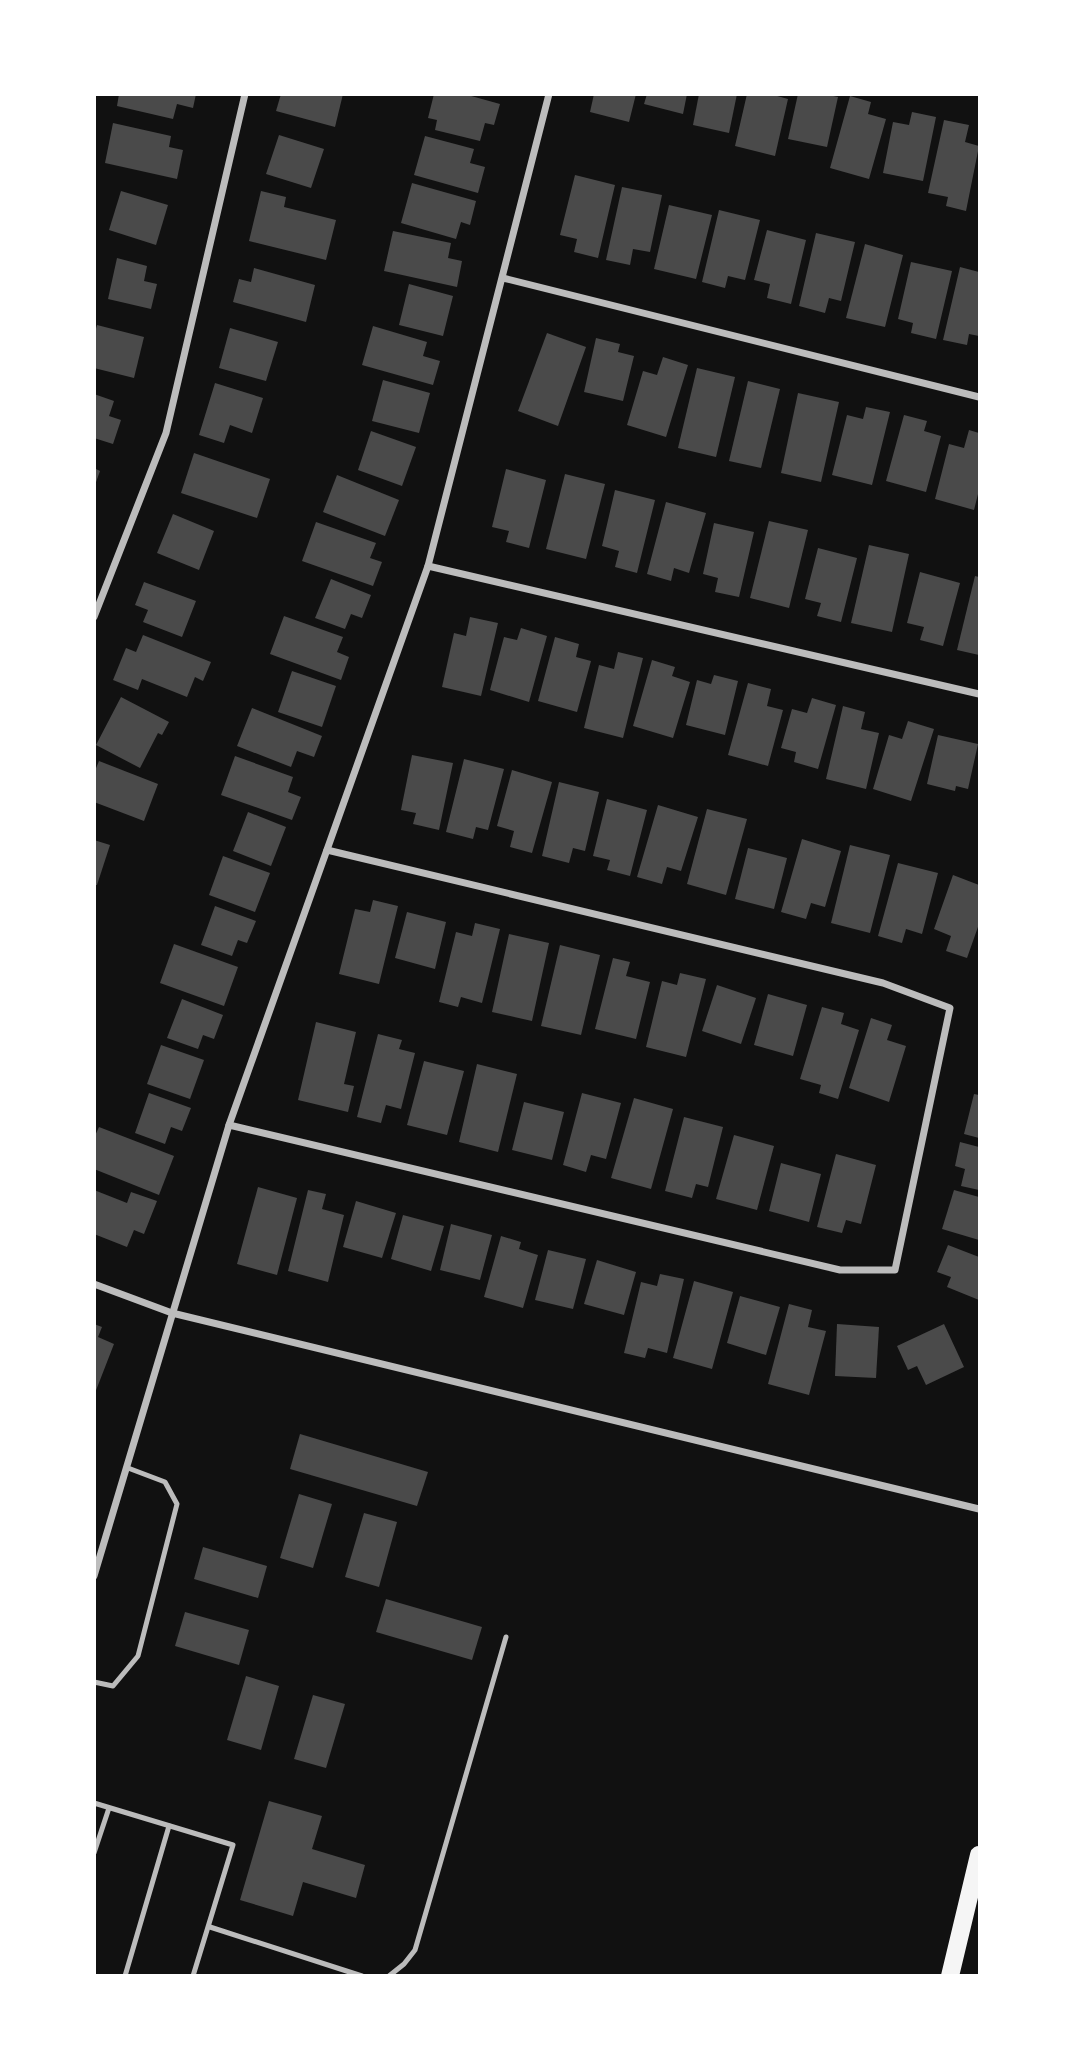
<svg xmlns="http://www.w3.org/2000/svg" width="1074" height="2070" font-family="Signika,sans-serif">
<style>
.building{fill:#4a4a4a}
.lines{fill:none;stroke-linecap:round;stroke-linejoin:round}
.service{stroke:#bcbcbc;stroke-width:5}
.minor{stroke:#bcbcbc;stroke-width:7}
.primary{stroke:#f5f5f5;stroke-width:18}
</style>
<rect width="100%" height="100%" fill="#111"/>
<!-- building -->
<g class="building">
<path d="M119,94H196L193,108L177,104L173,119L117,106Z"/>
<path d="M281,94H343L335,127L276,111Z"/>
<path d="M434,94H464L500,104L494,125L485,123L480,141L435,130L437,120L428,118Z"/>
<path d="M594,94H636L629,122L590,112Z"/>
<path d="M647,94H687L683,114L644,104Z"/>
<path d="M699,94H737L729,133L693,125Z"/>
<path d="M747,94H770L788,99L775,156L735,146Z"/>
<path d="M798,94H824L838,97L827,147L788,139Z"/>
<path d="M850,96L871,102L868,114L886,119L869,179L830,168Z"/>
<path d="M912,112L936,117L923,181L883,173L893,122L909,125Z"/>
<path d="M944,120L969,125L965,142L979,146L966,211L946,206L948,197L928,193Z"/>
<path d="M113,123L171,136L169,147L183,150L177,179L105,163Z"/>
<path d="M279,135L324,149L311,188L266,174Z"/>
<path d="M425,136L474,149L470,163L485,167L478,193L414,175Z"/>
<path d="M575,175L615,185L598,258L574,252L577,239L560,235Z"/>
<path d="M412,183L476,201L470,225L461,222L456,239L401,223Z"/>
<path d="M622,187L662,195L650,252L633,249L630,265L606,260Z"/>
<path d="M121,191L168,205L156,245L109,230Z"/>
<path d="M261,191L286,197L284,207L336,220L326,260L249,241Z"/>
<path d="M669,205L712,215L696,279L654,269Z"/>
<path d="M719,210L760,220L745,280L728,276L725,288L702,282Z"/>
<path d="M767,230L806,240L791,304L767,298L770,284L754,280Z"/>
<path d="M393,231L451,243L448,258L462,261L457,287L384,271Z"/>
<path d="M816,233L855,242L841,301L829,298L825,313L799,306Z"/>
<path d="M865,244L903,255L885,327L846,318Z"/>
<path d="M117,258L147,266L144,281L157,284L151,309L108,299Z"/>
<path d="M911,262L952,271L936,339L911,333L913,323L898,319Z"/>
<path d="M960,267L979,272V336L969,334L967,345L943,340Z"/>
<path d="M254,268L315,285L306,322L233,302L239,279L251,282Z"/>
<path d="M409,284L453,296L443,336L399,325Z"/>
<path d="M97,325L144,337L134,378L94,368V336Z"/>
<path d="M373,326L427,342L423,356L440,361L433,385L362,365Z"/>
<path d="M230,328L278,342L266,381L219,368Z"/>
<path d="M547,333L586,347L558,426L518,411Z"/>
<path d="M596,338L620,344L618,352L634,356L623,401L584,392Z"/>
<path d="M663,357L688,365L666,437L627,425L643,371L657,375Z"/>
<path d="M697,368L735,377L716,457L678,448Z"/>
<path d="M383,380L430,393L419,433L372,421Z"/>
<path d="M748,381L780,389L761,468L729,461Z"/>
<path d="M215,383L263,398L252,433L230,425L224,443L199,435Z"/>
<path d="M798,393L839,402L821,482L781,473Z"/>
<path d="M94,394L114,401L109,416L121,420L113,444L94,438Z"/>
<path d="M866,407L890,412L872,485L832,475L847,415L863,419Z"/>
<path d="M904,415L927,421L924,431L941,436L926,492L886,481Z"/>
<path d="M969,430L979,433V490L974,510L935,499L949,444L964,448Z"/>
<path d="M371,431L416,447L402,486L358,470Z"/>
<path d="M194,453L270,479L257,518L181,493Z"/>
<path d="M94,468L100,471L95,485H94Z"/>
<path d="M506,469L546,480L529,548L506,542L509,531L492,527Z"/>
<path d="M565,474L605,484L586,559L546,549Z"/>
<path d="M337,475L399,500L385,536L323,512Z"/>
<path d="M615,490L655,500L637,573L615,567L619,551L602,546Z"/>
<path d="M666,502L706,513L689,573L674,568L671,581L647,574Z"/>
<path d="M173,514L214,531L199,570L157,553Z"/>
<path d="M769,521L808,530L789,608L750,598Z"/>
<path d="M316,522L376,543L370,558L382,562L373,586L302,561Z"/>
<path d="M714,523L754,532L739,597L715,592L718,578L703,574Z"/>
<path d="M869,545L909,554L892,632L851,623Z"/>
<path d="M818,548L857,558L841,622L817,616L821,603L805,599Z"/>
<path d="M920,572L960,583L943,646L920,640L924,627L907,623Z"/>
<path d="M975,576L979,577V655L957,650Z"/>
<path d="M331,579L371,595L362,618L351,614L345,629L315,618Z"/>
<path d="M144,582L196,601L182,637L143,622L148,610L135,605Z"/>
<path d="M284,616L343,637L337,652L349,657L341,680L270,654Z"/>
<path d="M470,617L498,623L481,696L442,687L454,633L466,636Z"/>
<path d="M521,628L547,636L529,702L490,690L504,637L517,640Z"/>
<path d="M143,635L211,662L203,681L195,677L187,697L142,679L138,690L113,680L126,648L136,652Z"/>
<path d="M555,637L579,644L576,657L591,661L577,712L538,701Z"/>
<path d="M618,652L643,658L623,738L584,728L599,665L614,669Z"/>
<path d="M652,660L675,667L672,676L690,682L673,738L633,726Z"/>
<path d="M292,671L336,686L322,727L278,712Z"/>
<path d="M714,675L738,681L725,735L686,725L697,680L711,684Z"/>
<path d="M748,683L771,689L767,706L783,710L768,766L728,755Z"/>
<path d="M121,697L169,722L162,735L158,733L140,768L96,745Z"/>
<path d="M812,698L836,705L818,769L794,762L796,752L781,748L792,709L807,713Z"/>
<path d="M843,706L865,712L861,729L879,733L866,789L826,779Z"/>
<path d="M252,708L322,736L314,757L297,751L291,767L237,746Z"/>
<path d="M908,721L934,729L911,801L873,789L889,735L902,739Z"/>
<path d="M938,735L978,744L968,789L956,786L955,791L927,784Z"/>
<path d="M412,755L453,763L439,830L413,824L416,813L401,810Z"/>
<path d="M235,756L293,777L288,792L301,797L292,820L221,795Z"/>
<path d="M464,759L504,769L488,830L476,827L473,839L446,832Z"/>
<path d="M99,761L158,784L144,821L94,802V773Z"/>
<path d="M512,770L552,782L532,853L510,847L514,831L497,826Z"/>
<path d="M559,782L599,792L585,851L573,848L569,863L542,856Z"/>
<path d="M607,799L647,810L630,876L607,870L610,860L593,856Z"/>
<path d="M658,805L698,817L681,871L667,867L662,884L637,877Z"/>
<path d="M707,809L747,819L726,895L687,884Z"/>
<path d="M248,812L286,827L271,866L233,851Z"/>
<path d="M802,839L841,851L825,907L811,903L806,919L781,912Z"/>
<path d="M94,840L110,845L97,885H94Z"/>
<path d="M850,845L890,855L870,933L831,923Z"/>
<path d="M748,848L787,858L774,909L735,899Z"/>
<path d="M223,856L270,873L255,912L209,895Z"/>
<path d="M898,863L938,873L922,934L906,929L902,943L878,936Z"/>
<path d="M953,875L979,885V924L967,958L946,951L951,936L934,929Z"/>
<path d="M373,900L398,906L379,984L339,974L355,909L370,912Z"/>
<path d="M215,906L256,921L247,943L238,940L232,956L201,945Z"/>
<path d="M407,912L446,922L435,969L395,958Z"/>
<path d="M475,923L500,929L482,1003L461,997L458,1007L439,1002L456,932L472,936Z"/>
<path d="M509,934L549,943L532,1021L492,1012Z"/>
<path d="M174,944L238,967L224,1006L160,983Z"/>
<path d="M560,945L600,955L581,1035L541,1026Z"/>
<path d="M613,958L630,962L626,976L650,982L636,1039L595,1029Z"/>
<path d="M680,973L706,979L686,1057L646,1047L662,981L677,985Z"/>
<path d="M717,985L756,998L741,1044L702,1031Z"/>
<path d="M768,994L807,1005L793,1056L754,1045Z"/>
<path d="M182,999L223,1015L214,1039L203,1035L198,1049L167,1038Z"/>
<path d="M822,1007L844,1013L841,1024L859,1030L838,1099L819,1093L821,1085L800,1079Z"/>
<path d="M871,1018L892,1025L887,1040L906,1046L889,1102L849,1088Z"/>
<path d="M316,1022L356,1032L344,1084L354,1086L348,1112L298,1100Z"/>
<path d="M378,1034L402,1040L399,1049L415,1053L401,1109L386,1105L381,1123L357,1117Z"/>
<path d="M161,1045L204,1060L190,1099L147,1084Z"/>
<path d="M424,1061L464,1071L447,1135L407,1125Z"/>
<path d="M477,1064L517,1074L498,1152L459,1142Z"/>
<path d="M149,1093L191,1108L182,1131L171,1127L165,1144L135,1133Z"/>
<path d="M582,1093L621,1103L606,1159L591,1155L586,1172L563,1165Z"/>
<path d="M974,1094L979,1095V1138L964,1134Z"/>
<path d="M634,1098L673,1109L651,1189L611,1178Z"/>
<path d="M524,1102L564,1112L552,1160L512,1150Z"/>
<path d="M684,1117L723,1127L708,1187L696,1184L692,1198L665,1191Z"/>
<path d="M99,1127L174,1156L159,1195L94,1169V1138Z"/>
<path d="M734,1135L774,1146L757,1210L716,1199Z"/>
<path d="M960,1142L979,1147V1190L961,1186L965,1169L955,1166Z"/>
<path d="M836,1154L876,1165L861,1224L846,1220L842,1233L817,1227Z"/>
<path d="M781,1163L821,1174L809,1222L769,1211Z"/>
<path d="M258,1187L297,1198L277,1275L237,1264Z"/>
<path d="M94,1190L127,1203L131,1192L157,1201L144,1234L134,1230L127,1247L94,1234Z"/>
<path d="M308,1190L326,1194L322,1209L344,1215L328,1282L288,1271Z"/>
<path d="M954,1190L979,1197V1240L942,1229Z"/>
<path d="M356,1201L396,1213L382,1258L343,1247Z"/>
<path d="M403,1215L444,1226L431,1271L391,1259Z"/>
<path d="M451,1224L492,1235L480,1280L440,1270Z"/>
<path d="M501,1236L521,1242L519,1249L538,1255L523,1308L484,1297Z"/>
<path d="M948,1245L979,1257V1300L947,1287L951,1277L937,1272Z"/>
<path d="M548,1250L586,1259L573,1309L535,1300Z"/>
<path d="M597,1260L636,1272L624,1315L584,1304Z"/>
<path d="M660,1274L684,1279L667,1353L648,1348L645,1358L624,1353L641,1282L657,1286Z"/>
<path d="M694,1281L733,1292L712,1369L673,1358Z"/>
<path d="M740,1296L780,1307L766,1355L727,1343Z"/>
<path d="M789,1304L812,1310L808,1327L826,1331L809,1395L768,1384Z"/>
<path d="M94,1324L102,1327L98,1337L114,1344L95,1393Z"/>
<path d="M837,1324L879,1327L876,1378L835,1376Z"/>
<path d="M944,1324L964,1367L926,1385L917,1366L908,1370L897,1346Z"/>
<path d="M300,1434L428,1472L417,1506L290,1469Z"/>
<path d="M299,1494L332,1504L313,1568L280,1558Z"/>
<path d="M364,1513L397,1522L379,1587L345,1577Z"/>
<path d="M203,1547L267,1566L258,1598L194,1579Z"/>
<path d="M386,1599L482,1627L472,1660L376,1632Z"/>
<path d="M185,1612L249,1630L239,1665L175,1646Z"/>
<path d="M246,1676L279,1686L261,1750L227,1740Z"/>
<path d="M313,1695L345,1704L326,1768L294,1759Z"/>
<path d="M269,1801L322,1816L312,1849L365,1865L356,1898L303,1882L293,1916L240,1900Z"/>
</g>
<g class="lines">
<!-- service -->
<g class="service">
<path d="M94,1682L113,1686L138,1656L177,1504L165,1482L128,1468"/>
<path d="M94,1803L233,1845L193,1976"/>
<path d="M94,1853L109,1808"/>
<path d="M210,1927L362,1976"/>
<path d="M125,1976L169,1826"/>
<path d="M389,1976L404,1964L415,1950L506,1637"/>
</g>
<!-- minor -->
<g class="minor">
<path d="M503,278L979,397"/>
<path d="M428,566L979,694"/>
<path d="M94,617L166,433L245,94"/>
<path d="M229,1125L840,1270H895L950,1008L883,983L327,850"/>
<path d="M94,1284L172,1313L979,1509"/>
<path d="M94,1576L229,1125L428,566L549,94"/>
</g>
<!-- primary -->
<path class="primary" d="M950,1976L979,1855"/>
</g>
<!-- border -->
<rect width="1074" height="2070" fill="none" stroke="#ffffff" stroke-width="192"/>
</svg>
